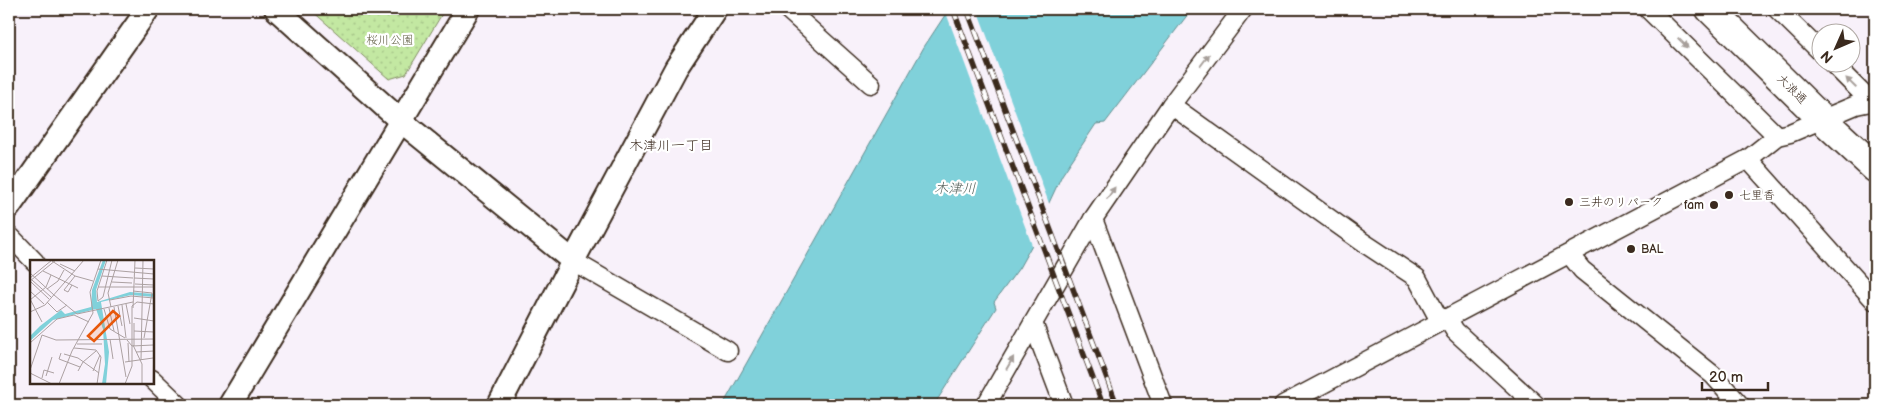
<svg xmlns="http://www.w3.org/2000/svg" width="1884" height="414" font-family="'Balsamiq Sans','Klee One',sans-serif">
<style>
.park{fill:url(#park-dots);stroke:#7f8960}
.water{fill:#80d1da;stroke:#648e8f}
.pier{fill:#f8f1fa}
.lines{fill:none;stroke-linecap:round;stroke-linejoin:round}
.minor-casing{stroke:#3b2a1e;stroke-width:21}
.tertiary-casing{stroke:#3b2a1e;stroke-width:26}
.primary-casing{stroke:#3b2a1e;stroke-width:31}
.minor{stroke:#fff;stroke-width:18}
.tertiary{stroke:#fff;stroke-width:22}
.primary{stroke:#fff;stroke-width:28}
.rail-casing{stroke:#3b2a1e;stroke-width:5.5}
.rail{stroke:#fff;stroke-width:4;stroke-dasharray:11;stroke-linecap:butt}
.oneway{fill:#a79f9a}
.poi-dot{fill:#3b2a1e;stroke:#fff;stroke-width:2}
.labels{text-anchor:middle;stroke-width:4.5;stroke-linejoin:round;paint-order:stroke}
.park-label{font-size:12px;fill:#5d5a3f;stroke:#fff}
.street-label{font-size:12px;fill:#3b2a1e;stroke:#fff}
.poi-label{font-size:12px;fill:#3b2a1e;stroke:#fff;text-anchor:start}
.neighbourhood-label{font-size:14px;fill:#3b2a1e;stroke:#fff}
.water-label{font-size:14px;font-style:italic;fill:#505c56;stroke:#fff}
.inset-road{fill:none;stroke:#aca1a2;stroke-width:1}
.view{fill:#e8590c;fill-opacity:0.15;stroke:#e8590c;stroke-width:2.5}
.inset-edge{fill:none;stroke:#3b2a1e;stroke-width:2.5}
</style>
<defs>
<pattern id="park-dots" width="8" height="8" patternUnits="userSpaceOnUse" patternTransform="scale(1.25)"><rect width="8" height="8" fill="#c3e8a2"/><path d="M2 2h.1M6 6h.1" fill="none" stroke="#a8c78b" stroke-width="1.8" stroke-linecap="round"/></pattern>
</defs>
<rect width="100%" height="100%" fill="#f8f1fa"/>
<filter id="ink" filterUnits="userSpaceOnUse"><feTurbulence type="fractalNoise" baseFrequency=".02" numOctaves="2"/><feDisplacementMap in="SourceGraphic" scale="10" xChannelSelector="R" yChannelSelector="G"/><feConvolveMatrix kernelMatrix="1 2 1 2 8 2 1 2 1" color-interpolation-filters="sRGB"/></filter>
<g filter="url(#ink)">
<!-- park -->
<path class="park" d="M310,9H445L406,74L389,79Z"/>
<!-- water -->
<path class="water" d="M949,9H1192L1105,123L1096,124L1062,175L1048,205L1047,218L1019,268L994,302L996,308L934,405H723L924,47Z"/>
<!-- pier -->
<path class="pier" d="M946,9H977L1050,206L1049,219L1033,248L945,10Z"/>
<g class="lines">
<!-- minor casing -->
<g class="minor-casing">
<g id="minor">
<path d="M787,9L871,84"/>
<path d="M1648,9L1777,136"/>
<path d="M1777,9L1822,53"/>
<path d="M1831,62L1872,103"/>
<path d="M1171,105L1361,241L1417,278L1440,321"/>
<path d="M1748,159L1875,301"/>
<path d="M1093,219L1163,405"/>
<path d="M9,235L35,262"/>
<path d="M1570,255L1582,270L1713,375L1740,405"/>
<path d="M573,261L728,351"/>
<path d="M1447,318L1455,331L1536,405"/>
<path d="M1033,323L1064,405"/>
<path d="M152,379L179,405"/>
<path d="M986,405L1093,219L1171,105L1243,9"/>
<path d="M1283,405L1748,159L1777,136L1790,133L1856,105L1875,101"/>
</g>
</g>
<!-- tertiary casing -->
<g class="tertiary-casing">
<g id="tertiary">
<path d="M276,9L401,121L573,261"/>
<path d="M9,207L148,9"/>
<path d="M230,405L468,9"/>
<path d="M499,405L573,261L676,68L715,9"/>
</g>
</g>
<!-- primary casing -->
<g class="primary-casing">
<path id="primary" d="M1710,9L1823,120L1875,168"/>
</g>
<!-- minor -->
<use href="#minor" class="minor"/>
<!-- tertiary -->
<use href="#tertiary" class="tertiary"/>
<!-- primary -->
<use href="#primary" class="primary"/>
<!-- rail casing -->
<g class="rail-casing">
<g id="rail">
<path d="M953,9L1103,405"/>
<path d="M967,9L1117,405"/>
</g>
</g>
<!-- rail -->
<use href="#rail" class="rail"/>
</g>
<!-- one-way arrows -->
<defs><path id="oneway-solid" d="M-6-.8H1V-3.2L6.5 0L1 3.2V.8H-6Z" transform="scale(1.25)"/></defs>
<g class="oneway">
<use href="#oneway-solid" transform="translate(1683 43) rotate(45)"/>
<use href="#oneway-solid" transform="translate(1205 60) rotate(-53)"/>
<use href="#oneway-solid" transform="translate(1851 83) rotate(-135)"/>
<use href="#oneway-solid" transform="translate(1111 193) rotate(-56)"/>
<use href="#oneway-solid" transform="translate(1010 363) rotate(-60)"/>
</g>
</g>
<!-- markers -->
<g class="poi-dot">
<circle cx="1729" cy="195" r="5"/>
<circle cx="1569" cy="202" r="5"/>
<circle cx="1714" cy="205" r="5"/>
<circle cx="1631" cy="249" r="5"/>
</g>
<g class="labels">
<!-- park labels -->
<g class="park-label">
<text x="390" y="44">桜川公園</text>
</g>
<!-- street labels -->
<g class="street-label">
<text transform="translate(1792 89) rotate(45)" y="4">大浪通</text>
</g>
<!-- poi labels -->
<g class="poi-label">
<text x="1739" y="199">七里香</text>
<text x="1579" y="206">三井のリパーク</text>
<text x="1704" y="209" text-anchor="end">fam</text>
<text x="1641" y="253">BAL</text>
</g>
<!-- neighbourhood labels -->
<g class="neighbourhood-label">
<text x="671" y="150">木津川一丁目</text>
</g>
<!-- water labels -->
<g class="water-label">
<text x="955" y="193">木津川</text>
</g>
</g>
<!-- overview -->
<g transform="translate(30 260)">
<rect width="124" height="124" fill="#f8f1fa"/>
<path d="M73,0H76L66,30L67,42L100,32L124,34V37L101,35L71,42L79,92L76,124H72L75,104L73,69L66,49L23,60L0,81V76L10,66L31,50L35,54L61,47L62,30Z" fill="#80d1da"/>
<path class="inset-road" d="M77,0L67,31L68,41L73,37L82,0M22,1L45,16L63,21M30,4L45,11M105,8L124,9M68,9L124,14M13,11L48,28M0,13L24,35M72,16L103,18M0,18L22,0M104,18L124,19M2,20L21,37M0,21L19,39M0,21L26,0M82,22L102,23M105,24L124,25M42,25L38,32L34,30L45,16M68,27H124M17,29L28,21L34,10M0,31L14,44M103,31L122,33M24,35L47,54L103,42M0,39L12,62M0,40L16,27L21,15M80,40L101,36L124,38M17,42L27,52L37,45M96,44L100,64M92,45L96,78M88,46L92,66M81,47L78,33L88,0M84,47L96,117M79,48L84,71M103,48L105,0M74,49L80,69L95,78M0,52L15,45L54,0M104,58L124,61M104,63V86M104,71L124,72M114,78L122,33M80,79L83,99M97,80L102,86L123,85M0,83L27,59L44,55L59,62M98,83L99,102M47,84H72M103,85L112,104V124M44,88L66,90L71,97L67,124M106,92L124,91M31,93L29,99L50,107M34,94L48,98L69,113M111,100L113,0M95,102L123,98M0,110L12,75L26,80L124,79M48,111L53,102L66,91M63,111L70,95M0,113L22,124M16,116L22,97M12,118L14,110L24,113M29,124L42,91L63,53L60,32L71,0M95,124L102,106V46L107,42L124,44M123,124L124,82"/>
<path class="view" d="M83,51L89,56L64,81L58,76Z"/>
<rect width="124" height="124" class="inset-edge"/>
</g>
<!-- margin -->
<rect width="1884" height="414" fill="none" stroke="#fff" stroke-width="30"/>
<rect x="15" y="15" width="1854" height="384" fill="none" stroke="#3b2a1e" stroke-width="2" filter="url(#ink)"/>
<!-- north arrow -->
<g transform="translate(1836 48) rotate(225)"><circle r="24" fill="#ffffff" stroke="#b1aaa5"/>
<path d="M0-4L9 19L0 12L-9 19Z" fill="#3b2a1e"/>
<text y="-8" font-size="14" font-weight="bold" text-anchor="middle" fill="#3b2a1e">N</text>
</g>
<!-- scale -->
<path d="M1702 382v8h66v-8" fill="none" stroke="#3b2a1e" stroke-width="2.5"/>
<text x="1709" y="382" font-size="15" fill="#3b2a1e" stroke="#ffffff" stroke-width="4" paint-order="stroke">20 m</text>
</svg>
